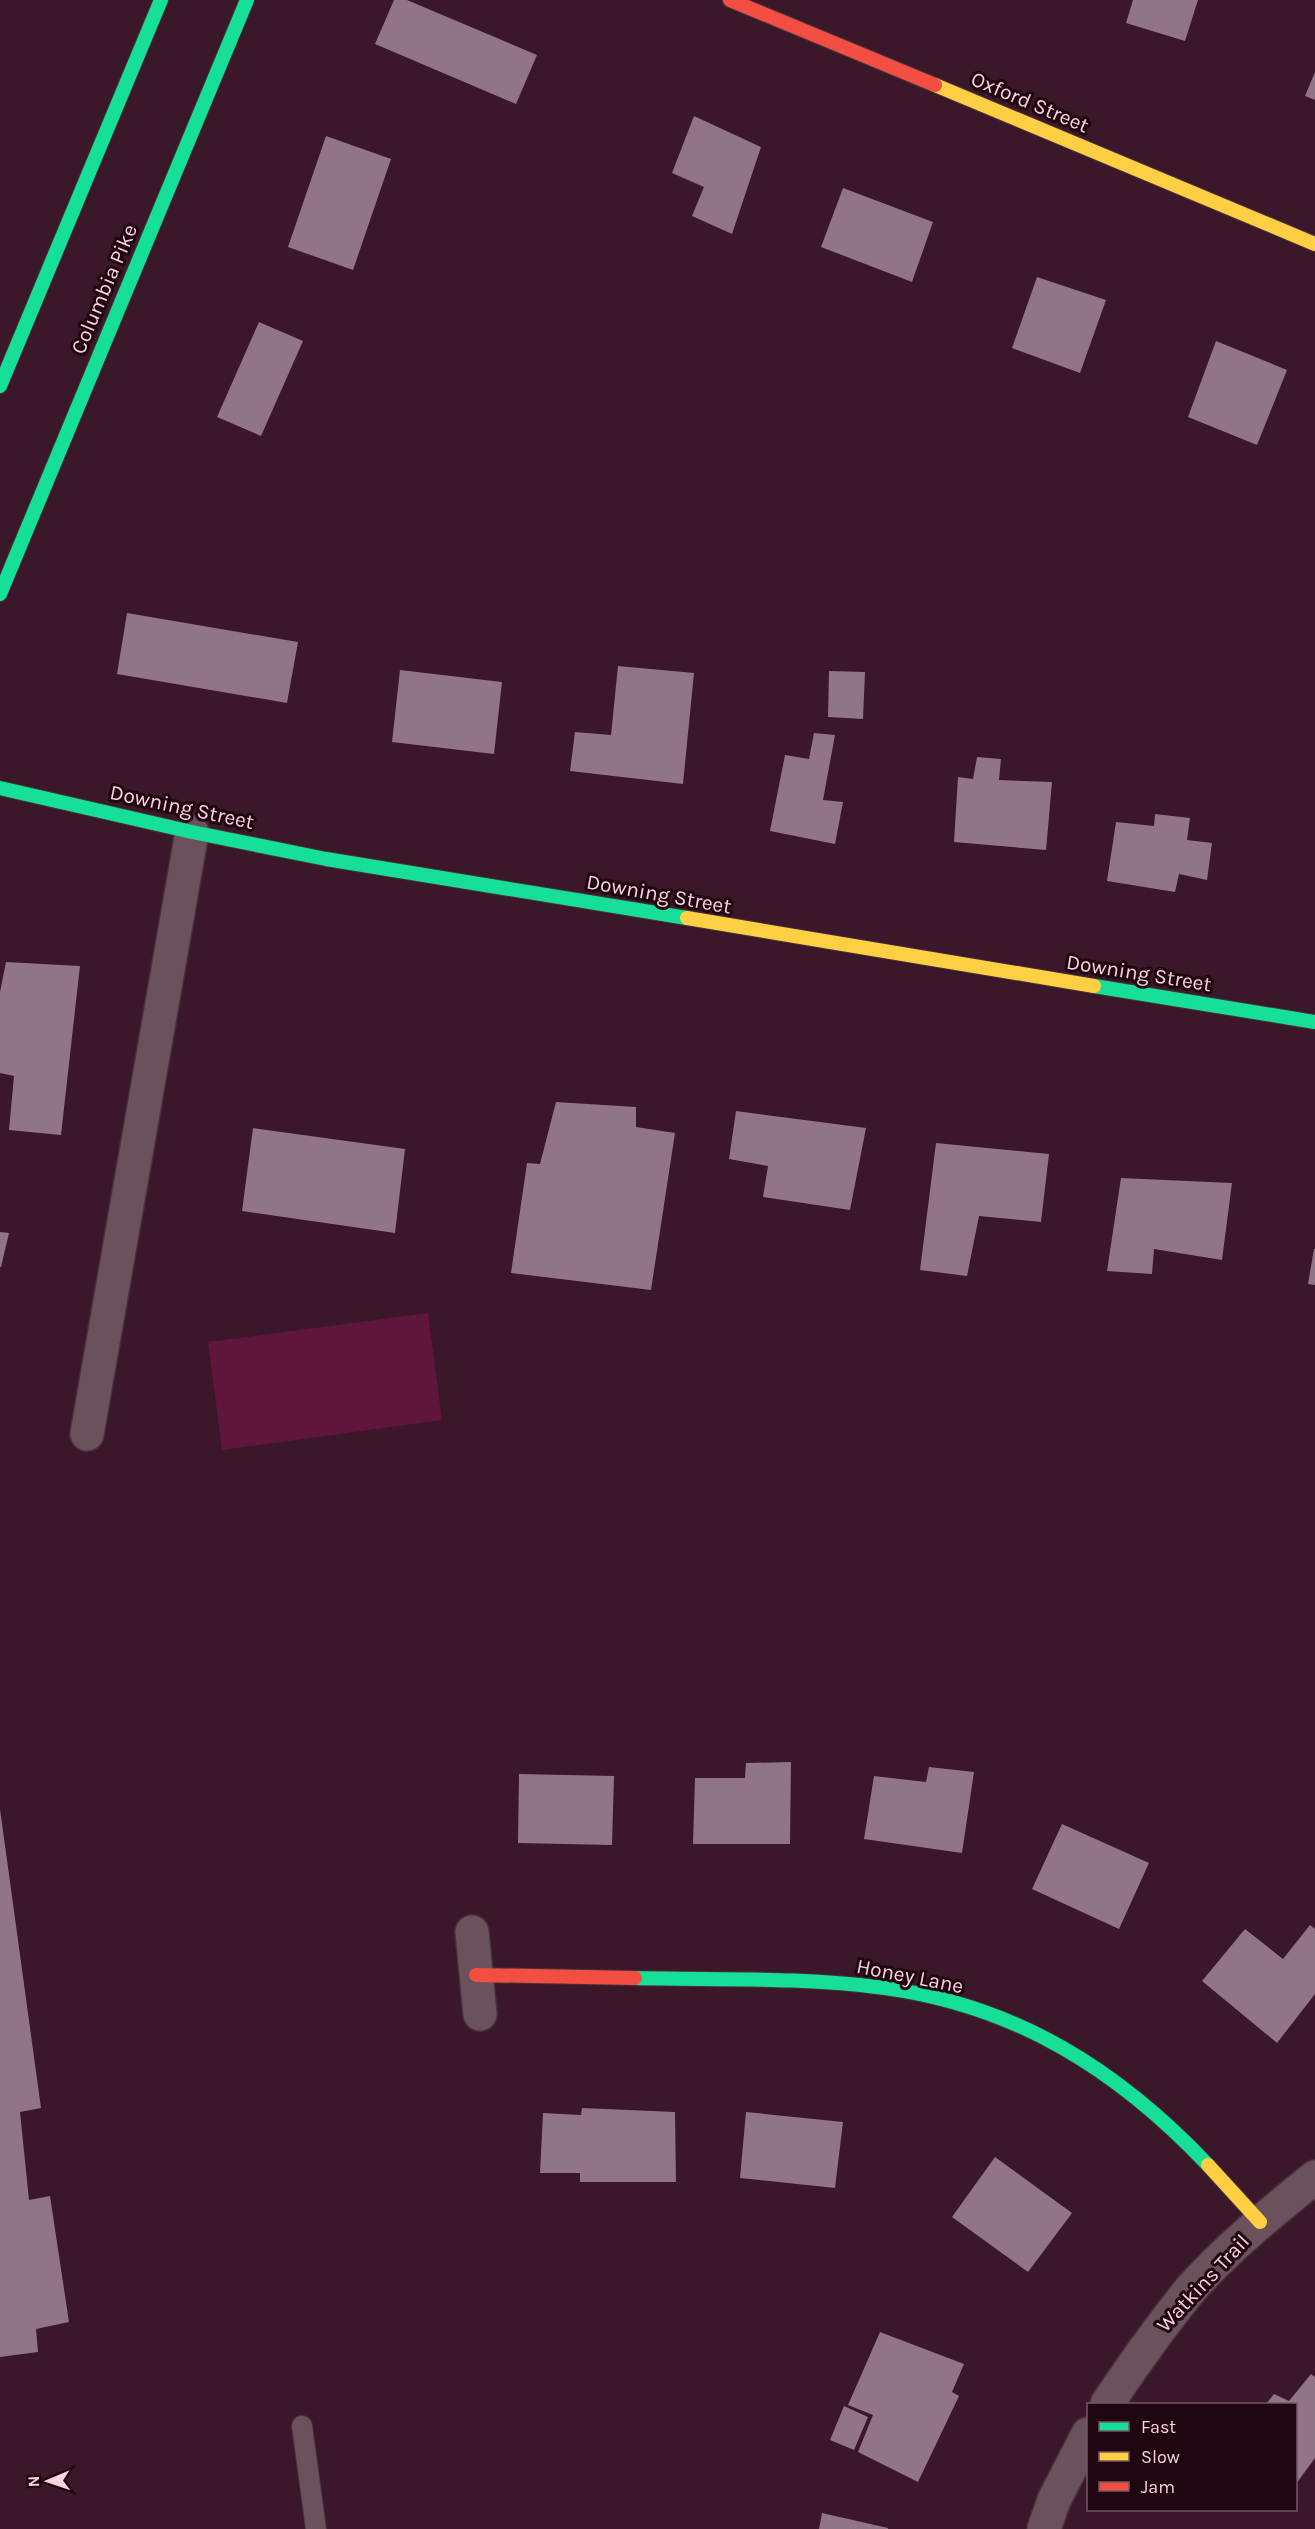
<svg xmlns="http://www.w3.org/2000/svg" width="1315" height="2529" font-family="Karla,sans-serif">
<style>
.green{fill:#60163b}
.building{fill:#917486}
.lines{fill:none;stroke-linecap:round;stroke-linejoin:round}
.lane-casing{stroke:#49313c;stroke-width:22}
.street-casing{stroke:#49313c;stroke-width:36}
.fast-casing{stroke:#49313c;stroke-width:16}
.slow-casing{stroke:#49313c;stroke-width:16}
.jam-casing{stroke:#49313c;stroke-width:16}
.lane{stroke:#6b515c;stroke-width:20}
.street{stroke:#6b515c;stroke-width:33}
.fast{stroke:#16e098;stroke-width:14}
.slow{stroke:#ffcf43;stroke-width:14}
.jam{stroke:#f24e42;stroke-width:14}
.labels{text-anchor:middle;stroke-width:6;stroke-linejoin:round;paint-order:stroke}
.street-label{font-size:21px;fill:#f9d1df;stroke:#1f0611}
</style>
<rect width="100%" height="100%" fill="#3a1729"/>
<!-- green -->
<path class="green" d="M428,1313L442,1420L222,1450L208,1342Z"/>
<!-- building -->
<g class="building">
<path d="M394,0H407L537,55L516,104L375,44Z"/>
<path d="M1133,0H1198L1185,41L1126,23Z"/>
<path d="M1315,72V100L1305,96Z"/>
<path d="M694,116L761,147L732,234L692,216L704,187L672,173Z"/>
<path d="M326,136L391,159L353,270L288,247Z"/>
<path d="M843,188L933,222L912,282L821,247Z"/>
<path d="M1037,277L1106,300L1080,373L1012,348Z"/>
<path d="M259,322L303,341L261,436L217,417Z"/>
<path d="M1216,341L1287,370L1257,445L1188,417Z"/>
<path d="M127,613L298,642L287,703L117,674Z"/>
<path d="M618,666L694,673L683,784L570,771L575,732L611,735Z"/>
<path d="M400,670L502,682L494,754L392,742Z"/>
<path d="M829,671L865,672L863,719L828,717Z"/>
<path d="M814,733L835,735L823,800L843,802L835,844L770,831L785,755L809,759Z"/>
<path d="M977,757L1001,759L999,780L1052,782L1046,850L954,842L958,777L973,779Z"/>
<path d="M1155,814L1190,818L1187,840L1212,843L1207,880L1179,874L1175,892L1107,881L1116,822L1154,826Z"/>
<path d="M6,962L80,966L61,1135L9,1130L14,1076L0,1073V992Z"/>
<path d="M556,1102L636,1107V1127L675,1133L651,1290L511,1273L527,1163L540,1164Z"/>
<path d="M736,1111L866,1128L850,1210L763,1197L768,1166L729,1159Z"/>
<path d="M253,1128L405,1149L395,1233L242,1211Z"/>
<path d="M936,1143L1049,1154L1041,1222L979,1216L967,1276L920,1270Z"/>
<path d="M1121,1178L1232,1183L1222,1260L1154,1249L1152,1274L1107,1271Z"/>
<path d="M0,1232L9,1233L1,1267H0Z"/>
<path d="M1314,1249H1315V1285L1308,1284Z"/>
<path d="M791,1762L790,1844H693L695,1778H745L746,1763Z"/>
<path d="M929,1767L974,1772L962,1853L864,1839L874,1776L926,1782Z"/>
<path d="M519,1774L614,1776L612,1845L518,1843Z"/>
<path d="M0,1809L41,2108L20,2112L29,2200L50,2196L69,2322L36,2329L38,2352L0,2357Z"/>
<path d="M1062,1824L1149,1863L1119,1929L1032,1889Z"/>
<path d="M1310,1925L1315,1929V1994L1277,2043L1202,1981L1245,1929L1283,1959Z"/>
<path d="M582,2108L675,2112L676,2182H580V2173H540L543,2113L581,2115Z"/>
<path d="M746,2112L843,2122L835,2188L740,2178Z"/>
<path d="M995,2157L1072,2213L1028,2272L952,2217Z"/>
<path d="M880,2332L964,2364L952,2392L959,2396L918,2482L858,2452L873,2415L848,2405Z"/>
<path d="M1311,2374L1315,2377V2458L1296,2484V2404H1266L1274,2394L1289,2401Z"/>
<path d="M844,2406L868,2417L854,2450L830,2440Z"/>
<path d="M822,2513L888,2528V2529H819Z"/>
</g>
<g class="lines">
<!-- lane casing -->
<g class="lane-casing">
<path id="lane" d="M302,2426L316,2529"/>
</g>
<!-- street casing -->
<g class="street-casing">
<g id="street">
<path d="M87,1434L192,832"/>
<path d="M472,1932L480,2014"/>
<path d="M1107,2404C1133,2365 1160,2327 1190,2290C1227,2248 1272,2212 1315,2177"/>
<path d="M1044,2529L1054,2500L1088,2434"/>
</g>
</g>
<!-- fast casing -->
<g class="fast-casing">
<g id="fast">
<path d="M0,386L161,0"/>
<path d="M0,594L247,0"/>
<path d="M0,788L192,832L326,859L687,918"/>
<path d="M1094,986L1315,1022"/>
<path d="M635,1978C718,1980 803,1977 885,1988C1017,2006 1118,2070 1208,2165"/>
</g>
</g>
<!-- slow casing -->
<g class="slow-casing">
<g id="slow">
<path d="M935,85L1315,244"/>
<path d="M687,918L1094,986"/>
<path d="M1208,2165L1260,2222"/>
</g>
</g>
<!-- jam casing -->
<g class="jam-casing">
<g id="jam">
<path d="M730,0L935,85"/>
<path d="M476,1975L635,1978"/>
</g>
</g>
<!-- lane -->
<use href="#lane" class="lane"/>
<!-- street -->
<use href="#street" class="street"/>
<!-- fast -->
<use href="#fast" class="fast"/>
<!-- slow -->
<use href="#slow" class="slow"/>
<!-- jam -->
<use href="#jam" class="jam"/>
</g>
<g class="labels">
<!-- street labels -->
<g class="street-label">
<text transform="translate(1030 102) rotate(23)" y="7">Oxford Street</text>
<text transform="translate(104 289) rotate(-67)" y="7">Columbia Pike</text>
<text transform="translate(182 807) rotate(12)" y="7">Downing Street</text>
<text transform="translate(659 894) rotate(10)" y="7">Downing Street</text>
<text transform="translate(1139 973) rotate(9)" y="7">Downing Street</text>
<text transform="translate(910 1976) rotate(11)" y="7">Honey Lane</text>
<text transform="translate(1203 2283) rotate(-47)" y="7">Watkins Trail</text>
</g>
</g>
<!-- legend -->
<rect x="1087" y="2403" width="210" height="108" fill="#1f0611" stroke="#765763" stroke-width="1.5"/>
<rect x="1099" y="2422" width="30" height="9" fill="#16e098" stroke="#765763" stroke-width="1.5"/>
<text x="1141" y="2433" font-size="18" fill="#f9d1df">Fast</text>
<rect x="1099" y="2452" width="30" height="9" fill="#ffcf43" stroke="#765763" stroke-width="1.5"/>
<text x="1141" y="2463" font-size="18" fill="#f9d1df">Slow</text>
<rect x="1099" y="2482" width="30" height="9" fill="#f24e42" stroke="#765763" stroke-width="1.5"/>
<text x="1141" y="2493" font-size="18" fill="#f9d1df">Jam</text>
<!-- north arrow -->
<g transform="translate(48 2481) rotate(268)" stroke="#1f0611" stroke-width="4.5" paint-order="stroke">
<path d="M0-4.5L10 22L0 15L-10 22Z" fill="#f9d1df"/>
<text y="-9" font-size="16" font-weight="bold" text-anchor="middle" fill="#f9d1df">N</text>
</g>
</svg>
